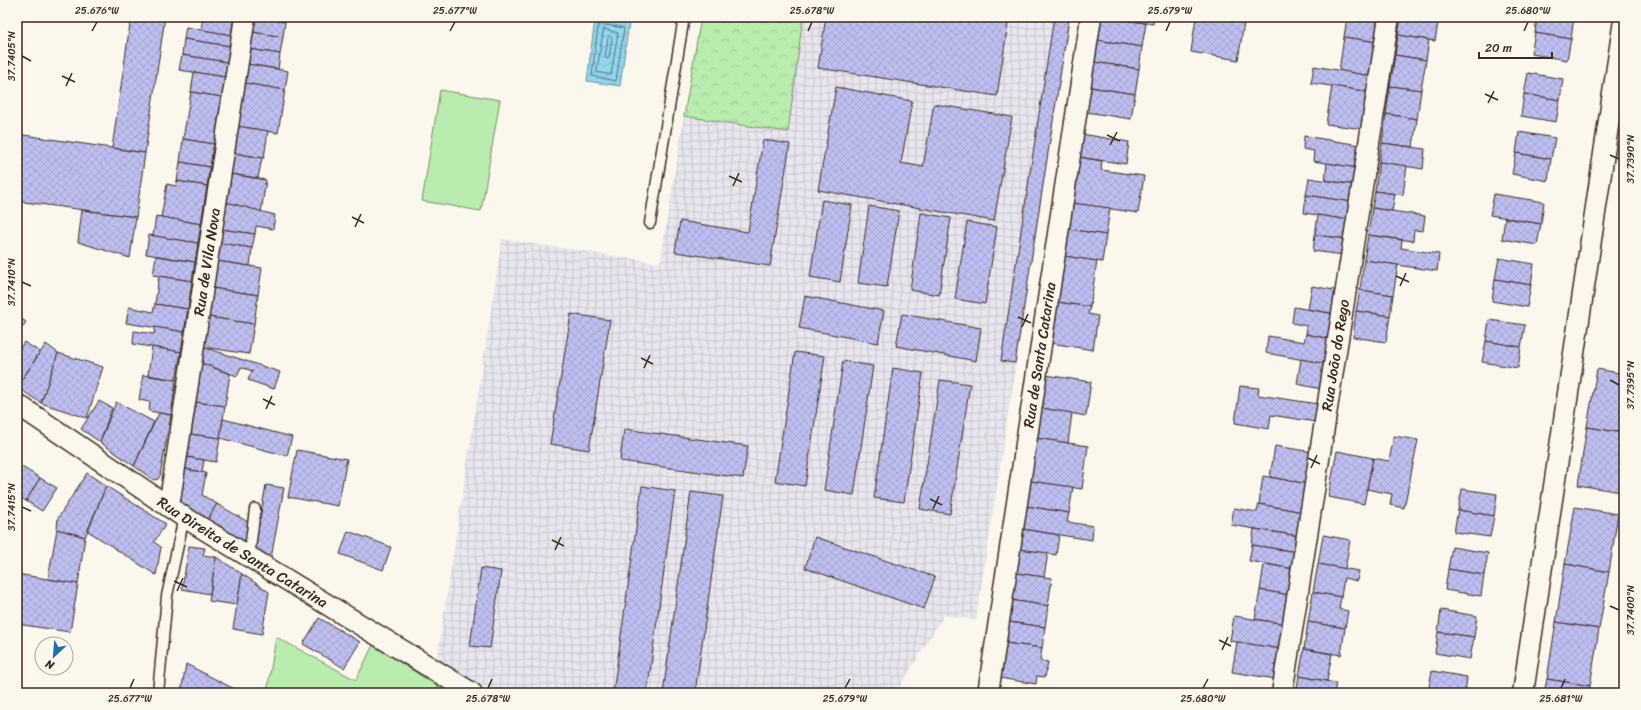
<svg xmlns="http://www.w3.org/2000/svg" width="1641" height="710" font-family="Sriracha,sans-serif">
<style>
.industrial{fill:url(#industrial-grid)}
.grass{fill:#b8edae;stroke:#7a8c66}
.forest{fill:url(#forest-crowns);stroke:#7a8c66}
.water{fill:url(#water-waves);stroke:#6e929d}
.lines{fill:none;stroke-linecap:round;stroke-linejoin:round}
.shore{stroke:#5d6f73;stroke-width:1}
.building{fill:url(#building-cross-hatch);stroke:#3b2a1e}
.lane-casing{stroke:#3b2a1e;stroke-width:13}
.street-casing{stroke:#3b2a1e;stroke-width:23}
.lane{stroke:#fbf7ec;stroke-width:10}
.street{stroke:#fbf7ec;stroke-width:20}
.ticks{fill:none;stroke:#3b2a1e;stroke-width:1.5}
.labels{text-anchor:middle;stroke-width:3;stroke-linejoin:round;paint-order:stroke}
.street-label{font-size:15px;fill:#3b2a1e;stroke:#fbf7ec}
.neatline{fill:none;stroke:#3b2a1e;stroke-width:1.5}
.ticks-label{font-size:10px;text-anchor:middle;fill:#3b2a1e}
</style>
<defs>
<pattern id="industrial-grid" width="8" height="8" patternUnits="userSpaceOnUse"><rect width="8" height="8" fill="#e8e6ee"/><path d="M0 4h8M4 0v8" fill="none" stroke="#c8c5cc"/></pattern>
<pattern id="forest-crowns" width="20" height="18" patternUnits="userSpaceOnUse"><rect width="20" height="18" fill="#b8edae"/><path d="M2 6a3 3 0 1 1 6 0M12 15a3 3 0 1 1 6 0" fill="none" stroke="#9fcb95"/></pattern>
<pattern id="water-waves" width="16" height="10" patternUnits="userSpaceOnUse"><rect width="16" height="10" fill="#90d7f2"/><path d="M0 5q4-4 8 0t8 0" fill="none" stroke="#7db9cf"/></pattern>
<pattern id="building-cross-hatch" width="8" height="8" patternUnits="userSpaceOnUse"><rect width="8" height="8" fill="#bdbff1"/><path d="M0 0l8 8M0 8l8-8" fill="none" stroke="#a3a4ce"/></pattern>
</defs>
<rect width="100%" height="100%" fill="#fbf7ec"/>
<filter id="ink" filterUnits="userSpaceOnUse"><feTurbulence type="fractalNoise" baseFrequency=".025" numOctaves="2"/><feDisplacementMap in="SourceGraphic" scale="8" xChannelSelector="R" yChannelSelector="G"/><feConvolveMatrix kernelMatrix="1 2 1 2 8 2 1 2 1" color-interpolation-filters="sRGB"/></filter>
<g filter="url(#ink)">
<!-- industrial -->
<path class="industrial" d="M803,17H1070L976,620L944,615L896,693H494L437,659L502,239L660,263L684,116L788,132Z"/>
<!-- grass -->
<g class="grass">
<path d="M440,90L500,100L481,211L422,201Z"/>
<path d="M276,637L356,680L373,645L448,693H267Z"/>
</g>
<!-- forest -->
<path class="forest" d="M701,17H803L788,132L684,116Z"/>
<!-- water -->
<path class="water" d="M595,19L629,23L620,86L587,81Z"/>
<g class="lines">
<!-- shore -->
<g class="shore">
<path d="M600,24L624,28L616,81L592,76L598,26Z"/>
<path d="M604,29L618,33L611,75L597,72Z"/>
<path d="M610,36L612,38L609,58L607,59L605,57L608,38Z"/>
</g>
</g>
<!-- building -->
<g class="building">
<path d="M131,17H165L145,153L112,148Z"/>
<path d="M203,17H234L231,35L201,30Z"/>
<path d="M254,17H286L285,22Z"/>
<path d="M254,17L285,22L283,37L252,32Z"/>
<path d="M826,17H1009L997,96L818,68Z"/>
<path d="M1054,17L1069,19L1015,363L1001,361Z"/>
<path d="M1100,17L1146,23L1142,47L1097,40Z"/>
<path d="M1106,17H1154L1153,24Z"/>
<path d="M1196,17H1245L1238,60L1191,52Z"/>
<path d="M1347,17H1380L1377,42L1344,37Z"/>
<path d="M1401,17H1439L1435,41L1398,35Z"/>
<path d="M1537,17H1574L1571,39L1535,33Z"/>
<path d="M186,27L231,35L230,46L184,39Z"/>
<path d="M252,32L283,37L280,54L249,49Z"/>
<path d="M1535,33L1571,39L1567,60L1531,54Z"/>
<path d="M1398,35L1429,40L1426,60L1395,55Z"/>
<path d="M1344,37L1377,42L1371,76L1339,71Z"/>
<path d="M184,39L230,46L227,62L182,55Z"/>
<path d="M1097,40L1142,47L1139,69L1094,62Z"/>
<path d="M249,49L280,54L278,69L247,64Z"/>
<path d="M182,55L227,62L225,77L179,70Z"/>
<path d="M1395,55L1426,60L1421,90L1390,86Z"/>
<path d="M1094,62L1139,69L1135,94L1090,87Z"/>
<path d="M247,64L288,71L285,90L244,83Z"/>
<path d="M1314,66L1371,76L1369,92L1311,83Z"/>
<path d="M194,72L225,77L222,97L191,92Z"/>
<path d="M1528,73L1563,79L1560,100L1524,94Z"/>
<path d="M244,83L285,90L278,133L237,126Z"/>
<path d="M1332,86L1369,92L1363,129L1326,124Z"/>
<path d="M1390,86L1421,90L1417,119L1386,114Z"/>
<path d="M836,87L912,101L901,163L923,167L934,104L1012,117L994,221L818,190Z"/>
<path d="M1090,87L1135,94L1131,119L1086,112Z"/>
<path d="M191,92L222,97L214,144L183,139Z"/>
<path d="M1524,94L1560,100L1556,122L1521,116Z"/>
<path d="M1386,114L1417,119L1413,147L1382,143Z"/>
<path d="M237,126L268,131L264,158L233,153Z"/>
<path d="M1519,132L1555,138L1551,159L1516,153Z"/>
<path d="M17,134L145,153L136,217L17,201Z"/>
<path d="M1082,134L1129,142L1126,164L1078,157Z"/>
<path d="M1304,136L1360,145L1357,168L1313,161L1314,151L1303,149Z"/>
<path d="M183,139L214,144L210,167L180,162Z"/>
<path d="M763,140L790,144L770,266L675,252L680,221L748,232Z"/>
<path d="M1382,143L1425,149L1423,169L1379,162Z"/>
<path d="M233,153L262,158L258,178L230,174Z"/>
<path d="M1516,153L1551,159L1548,181L1512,174Z"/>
<path d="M1078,157L1102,161L1101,170L1144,176L1138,213L1072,203Z"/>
<path d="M180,162L210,167L207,186L177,181Z"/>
<path d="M1379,162L1407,166L1403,195L1375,191Z"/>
<path d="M1327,163L1357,168L1355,185L1325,180Z"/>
<path d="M230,174L266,180L261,212L226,202Z"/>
<path d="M1309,178L1355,185L1352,202L1306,195Z"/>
<path d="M177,181L207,186L201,224L161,217L167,184L176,186Z"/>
<path d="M1375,191L1395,194L1392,211L1372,208Z"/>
<path d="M1494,194L1544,202L1541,224L1490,215Z"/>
<path d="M1306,195L1352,202L1349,220L1304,213Z"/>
<path d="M822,200L852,205L840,282L810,277Z"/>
<path d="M226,202L275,215L273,229L256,226L255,234L221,229Z"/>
<path d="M1072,203L1110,208L1106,235L1068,229Z"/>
<path d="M869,206L899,211L887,287L858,283Z"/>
<path d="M1372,208L1425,216L1423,231L1414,230L1413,241L1368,235Z"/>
<path d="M82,210L136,217L130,258L78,242Z"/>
<path d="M921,213L951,218L939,295L910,290Z"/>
<path d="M1318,215L1349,220L1347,239L1315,235Z"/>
<path d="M156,216L201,224L198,243L153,236Z"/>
<path d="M1505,218L1541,224L1537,245L1502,239Z"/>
<path d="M967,222L997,227L985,304L955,299Z"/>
<path d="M221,229L255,234L252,248L220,243Z"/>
<path d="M1068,229L1106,235L1102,262L1064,256Z"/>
<path d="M149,235L198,243L195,262L146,254Z"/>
<path d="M1315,235L1347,239L1344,255L1313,251Z"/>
<path d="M1368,235L1402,240L1401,248L1439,254L1437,271L1364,260Z"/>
<path d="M220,243L252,248L250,266L217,261Z"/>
<path d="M156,256L195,262L192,281L153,275Z"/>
<path d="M1064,256L1097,261L1090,307L1057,302Z"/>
<path d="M1499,258L1534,264L1531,285L1495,279Z"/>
<path d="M1364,260L1398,265L1393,295L1360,290Z"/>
<path d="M217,261L262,268L258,295L212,288Z"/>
<path d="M159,276L192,281L188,309L155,304Z"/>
<path d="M1495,279L1531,285L1527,307L1492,301Z"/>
<path d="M1312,286L1339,291L1335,314L1308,309Z"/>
<path d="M212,288L258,295L254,324L208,317Z"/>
<path d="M1360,290L1393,295L1390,316L1356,311Z"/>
<path d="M805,296L884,311L878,343L799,328Z"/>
<path d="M1057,302L1090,307L1088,314L1098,316L1093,350L1051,343Z"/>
<path d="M155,304L188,309L184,332L126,323L129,307L153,312Z"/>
<path d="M1294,307L1335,314L1330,339L1306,334L1307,326L1292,323Z"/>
<path d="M1356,311L1390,316L1386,342L1353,337Z"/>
<path d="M571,314L610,320L589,450L550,444Z"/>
<path d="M902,314L981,328L976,361L896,346Z"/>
<path d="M17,316L26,322L17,335Z"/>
<path d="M208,317L254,324L249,354L203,347Z"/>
<path d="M1489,320L1525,325L1521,347L1486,341Z"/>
<path d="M155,327L184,332L181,352L133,344L134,331L154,334Z"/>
<path d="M1306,334L1330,339L1326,364L1266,353L1268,336L1304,342Z"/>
<path d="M1486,341L1521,347L1518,368L1482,362Z"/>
<path d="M24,342L40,352L17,387V353Z"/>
<path d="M46,344L58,353L41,403L17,387Z"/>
<path d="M152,347L181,352L176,380L148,375Z"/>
<path d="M203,347L280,372L274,389L248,380L252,371L241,367L237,376L201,363Z"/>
<path d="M795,352L825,356L805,486L775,481Z"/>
<path d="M58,353L103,367L87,418L41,403Z"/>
<path d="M1301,359L1326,364L1321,389L1297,384Z"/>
<path d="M843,361L873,366L854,495L824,490Z"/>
<path d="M201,363L230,374L225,406L195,402Z"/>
<path d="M893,368L923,373L904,502L874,498Z"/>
<path d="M1597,369L1624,374V433L1587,427Z"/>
<path d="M143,375L176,380L171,415L149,411L150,402L139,400Z"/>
<path d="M1046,375L1091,382L1086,416L1041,408Z"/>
<path d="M940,380L970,384L950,514L920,509Z"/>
<path d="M1240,386L1259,388L1258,395L1318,404L1316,422L1271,415L1269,429L1235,423Z"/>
<path d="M99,401L112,408L100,442L81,429Z"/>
<path d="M116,402L154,422L134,466L100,442Z"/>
<path d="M195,402L225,406L220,438L190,434Z"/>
<path d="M1041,408L1072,413L1068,443L1036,438Z"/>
<path d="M159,413L171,415L160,476L158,479L154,480L134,466Z"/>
<path d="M223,419L292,437L287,456L220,438Z"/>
<path d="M1587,427L1624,433V477L1621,492L1578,485Z"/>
<path d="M624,429L748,446L743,478L620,461Z"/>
<path d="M190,434L220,438L216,462L186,457Z"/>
<path d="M1394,436L1418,440L1404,508L1390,505L1392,494L1367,489L1373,458L1389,461Z"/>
<path d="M1036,438L1088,446L1082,489L1030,481Z"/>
<path d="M1275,446L1313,452L1308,484L1270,477Z"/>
<path d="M297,450L347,459L338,506L288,497Z"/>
<path d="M1337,451L1373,458L1364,504L1328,497Z"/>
<path d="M186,457L204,460L202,472L185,469Z"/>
<path d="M17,464L40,478L26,501L17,495Z"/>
<path d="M185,469L206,473L202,495L217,504L206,522L182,505L180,497Z"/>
<path d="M87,473L106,486L85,537L57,529L58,518Z"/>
<path d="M1263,476L1308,484L1303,512L1259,504Z"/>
<path d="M40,478L57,488L42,511L26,501Z"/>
<path d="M1030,481L1073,487L1069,513L1026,506Z"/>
<path d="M266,485L284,488L271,558L254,550Z"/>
<path d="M106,486L166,524L154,542L161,547L156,575L88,531Z"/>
<path d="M642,486L675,491L647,693H613Z"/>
<path d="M1462,489L1497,494L1494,516L1458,510Z"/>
<path d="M691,492L723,496L695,693H663Z"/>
<path d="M217,504L248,522L245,545L206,522Z"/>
<path d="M1259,504L1303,512L1299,536L1231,525L1234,508L1257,512Z"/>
<path d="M1026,506L1069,513L1067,522L1093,526L1092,540L1022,529Z"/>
<path d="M1575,507L1618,514L1609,572L1565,564Z"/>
<path d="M1458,510L1494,516L1490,537L1454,532Z"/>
<path d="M57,529L85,537L78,584L48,579Z"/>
<path d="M1022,529L1059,535L1056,555L1019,549Z"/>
<path d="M1254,529L1299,536L1297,552L1252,545Z"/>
<path d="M348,531L391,547L383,570L340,554Z"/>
<path d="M1323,535L1350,540L1345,569L1318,564Z"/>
<path d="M815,537L935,577L924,609L805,568Z"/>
<path d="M1252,545L1297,552L1294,569L1249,561Z"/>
<path d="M189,546L205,548L203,555L216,557L210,594L182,589Z"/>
<path d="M1452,547L1488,553L1484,575L1448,569Z"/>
<path d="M1019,549L1048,553L1044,577L1015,573Z"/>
<path d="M216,557L242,574L237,605L209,601Z"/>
<path d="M1264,564L1294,569L1290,595L1260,590Z"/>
<path d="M1318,564L1359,571L1357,581L1344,578L1341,597L1313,592Z"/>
<path d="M1565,564L1609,572L1599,629L1556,622Z"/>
<path d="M481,568L501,571L490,648L470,646Z"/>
<path d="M1448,569L1484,575L1481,596L1445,590Z"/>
<path d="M1015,573L1052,578L1048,606L1011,600Z"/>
<path d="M17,574L78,584L70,632L17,624Z"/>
<path d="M242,574L269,592L262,634L233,629Z"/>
<path d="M1260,590L1290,595L1285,624L1255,619Z"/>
<path d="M1313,592L1341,597L1339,609L1348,611L1345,628L1308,622Z"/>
<path d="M1011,600L1048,606L1045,627L1008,622Z"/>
<path d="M1441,610L1477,616L1474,637L1438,632Z"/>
<path d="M1234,616L1285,624L1281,649L1230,641Z"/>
<path d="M319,618L360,642L344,668L303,644Z"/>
<path d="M1008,622L1045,627L1042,648L1005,643Z"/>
<path d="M1308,622L1345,628L1341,655L1304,649Z"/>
<path d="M1556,622L1599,629L1590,686L1547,679Z"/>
<path d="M1438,632L1474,637L1470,659L1435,653Z"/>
<path d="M1237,642L1281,649L1276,679L1232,672Z"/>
<path d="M1005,643L1042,648L1040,661L1048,662L1045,677L1037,676L1036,684L999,678Z"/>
<path d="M1304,649L1332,654L1327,681L1299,676Z"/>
<path d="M186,664L242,693H181Z"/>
<path d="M1432,671L1467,677L1465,693L1428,692Z"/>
<path d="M1299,676L1336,683L1334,693H1296Z"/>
<path d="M1547,679L1590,686L1589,693H1544Z"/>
<path d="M999,688L1023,693H998Z"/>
</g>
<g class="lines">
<!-- lane casing -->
<g class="lane-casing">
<g id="lane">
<path d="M650,223L684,17"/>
<path d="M249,557L255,509"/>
<path d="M158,693L167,596L184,517"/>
</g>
</g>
<!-- street casing -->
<g class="street-casing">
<g id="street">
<path id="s1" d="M17,404L184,517L472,693"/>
<path id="s2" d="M169,506L245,17"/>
<path id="s3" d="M988,693L1091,17"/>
<path id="s4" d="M1282,693L1389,17"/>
<path d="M1523,693L1624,20"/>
</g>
</g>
<!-- lane -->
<use href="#lane" class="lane"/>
<!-- street -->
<use href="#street" class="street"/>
</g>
</g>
<!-- ticks -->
<path class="ticks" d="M92,31L97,22M450,31L455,22M808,31L812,22M1166,31L1170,22M1524,31L1528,22M22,56L31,61M62,76L75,82M66,86L72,73M1485,94L1498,100M1488,103L1494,91M1107,135L1120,141M1110,145L1117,132M1610,155L1619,159M729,176L742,182M733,186L739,173M352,217L364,223M355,227L361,214M1396,276L1409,282M22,282L31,286M1400,286L1406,273M1018,317L1031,323M1022,327L1028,314M641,358L653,364M644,368L650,355M1610,380L1619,385M263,399L275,405M266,409L272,396M1308,458L1320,464M1311,468L1317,455M930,499L942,505M22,507L31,511M933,509L939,496M552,540L564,546M555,550L561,537M174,581L187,587M177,591L183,578M1610,606L1619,610M1219,640L1231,646M1222,650L1228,637M130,688L134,679M488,688L492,679M845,688L850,679M1203,688L1208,679M1561,688L1565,679"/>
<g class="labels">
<!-- street labels -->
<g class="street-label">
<text dy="5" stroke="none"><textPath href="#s2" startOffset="247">Rua de Vila Nova</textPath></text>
<text dy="5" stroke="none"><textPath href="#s3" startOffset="342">Rua de Santa Catarina</textPath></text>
<text dy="5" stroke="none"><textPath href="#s4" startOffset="342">Rua João do Rego</textPath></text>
<text dy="5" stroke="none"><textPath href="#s1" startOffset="270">Rua Direita de Santa Catarina</textPath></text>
</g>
</g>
<!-- margin -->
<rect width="1641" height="710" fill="none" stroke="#fbf7ec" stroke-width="44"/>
<!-- north arrow -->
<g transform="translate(54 656) rotate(206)"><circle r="19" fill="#fbf7ec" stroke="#aea59a"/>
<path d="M0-3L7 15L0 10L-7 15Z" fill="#1f6fb2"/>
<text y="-6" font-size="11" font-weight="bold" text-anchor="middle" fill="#3b2a1e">N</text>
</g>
<!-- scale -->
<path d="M1479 52v6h73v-6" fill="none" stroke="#3b2a1e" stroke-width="2"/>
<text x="1485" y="52" font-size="12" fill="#3b2a1e" stroke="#fbf7ec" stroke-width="3" paint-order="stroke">20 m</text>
<rect x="22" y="22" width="1597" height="666" class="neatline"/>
<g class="ticks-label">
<text x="97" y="14">25.676°W</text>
<text x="455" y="14">25.677°W</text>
<text x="812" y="14">25.678°W</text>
<text x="1170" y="14">25.679°W</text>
<text x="1528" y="14">25.680°W</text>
<text transform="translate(11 56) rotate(-90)" y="4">37.7405°N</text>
<text transform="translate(1630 159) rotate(-90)" y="4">37.7390°N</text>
<text transform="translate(11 282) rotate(-90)" y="4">37.7410°N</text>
<text transform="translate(1630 385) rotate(-90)" y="4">37.7395°N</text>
<text transform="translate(11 507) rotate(-90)" y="4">37.7415°N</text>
<text transform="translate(1630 610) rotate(-90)" y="4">37.7400°N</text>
<text x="130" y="702">25.677°W</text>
<text x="488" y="702">25.678°W</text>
<text x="845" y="702">25.679°W</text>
<text x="1203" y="702">25.680°W</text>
<text x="1561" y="702">25.681°W</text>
</g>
</svg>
